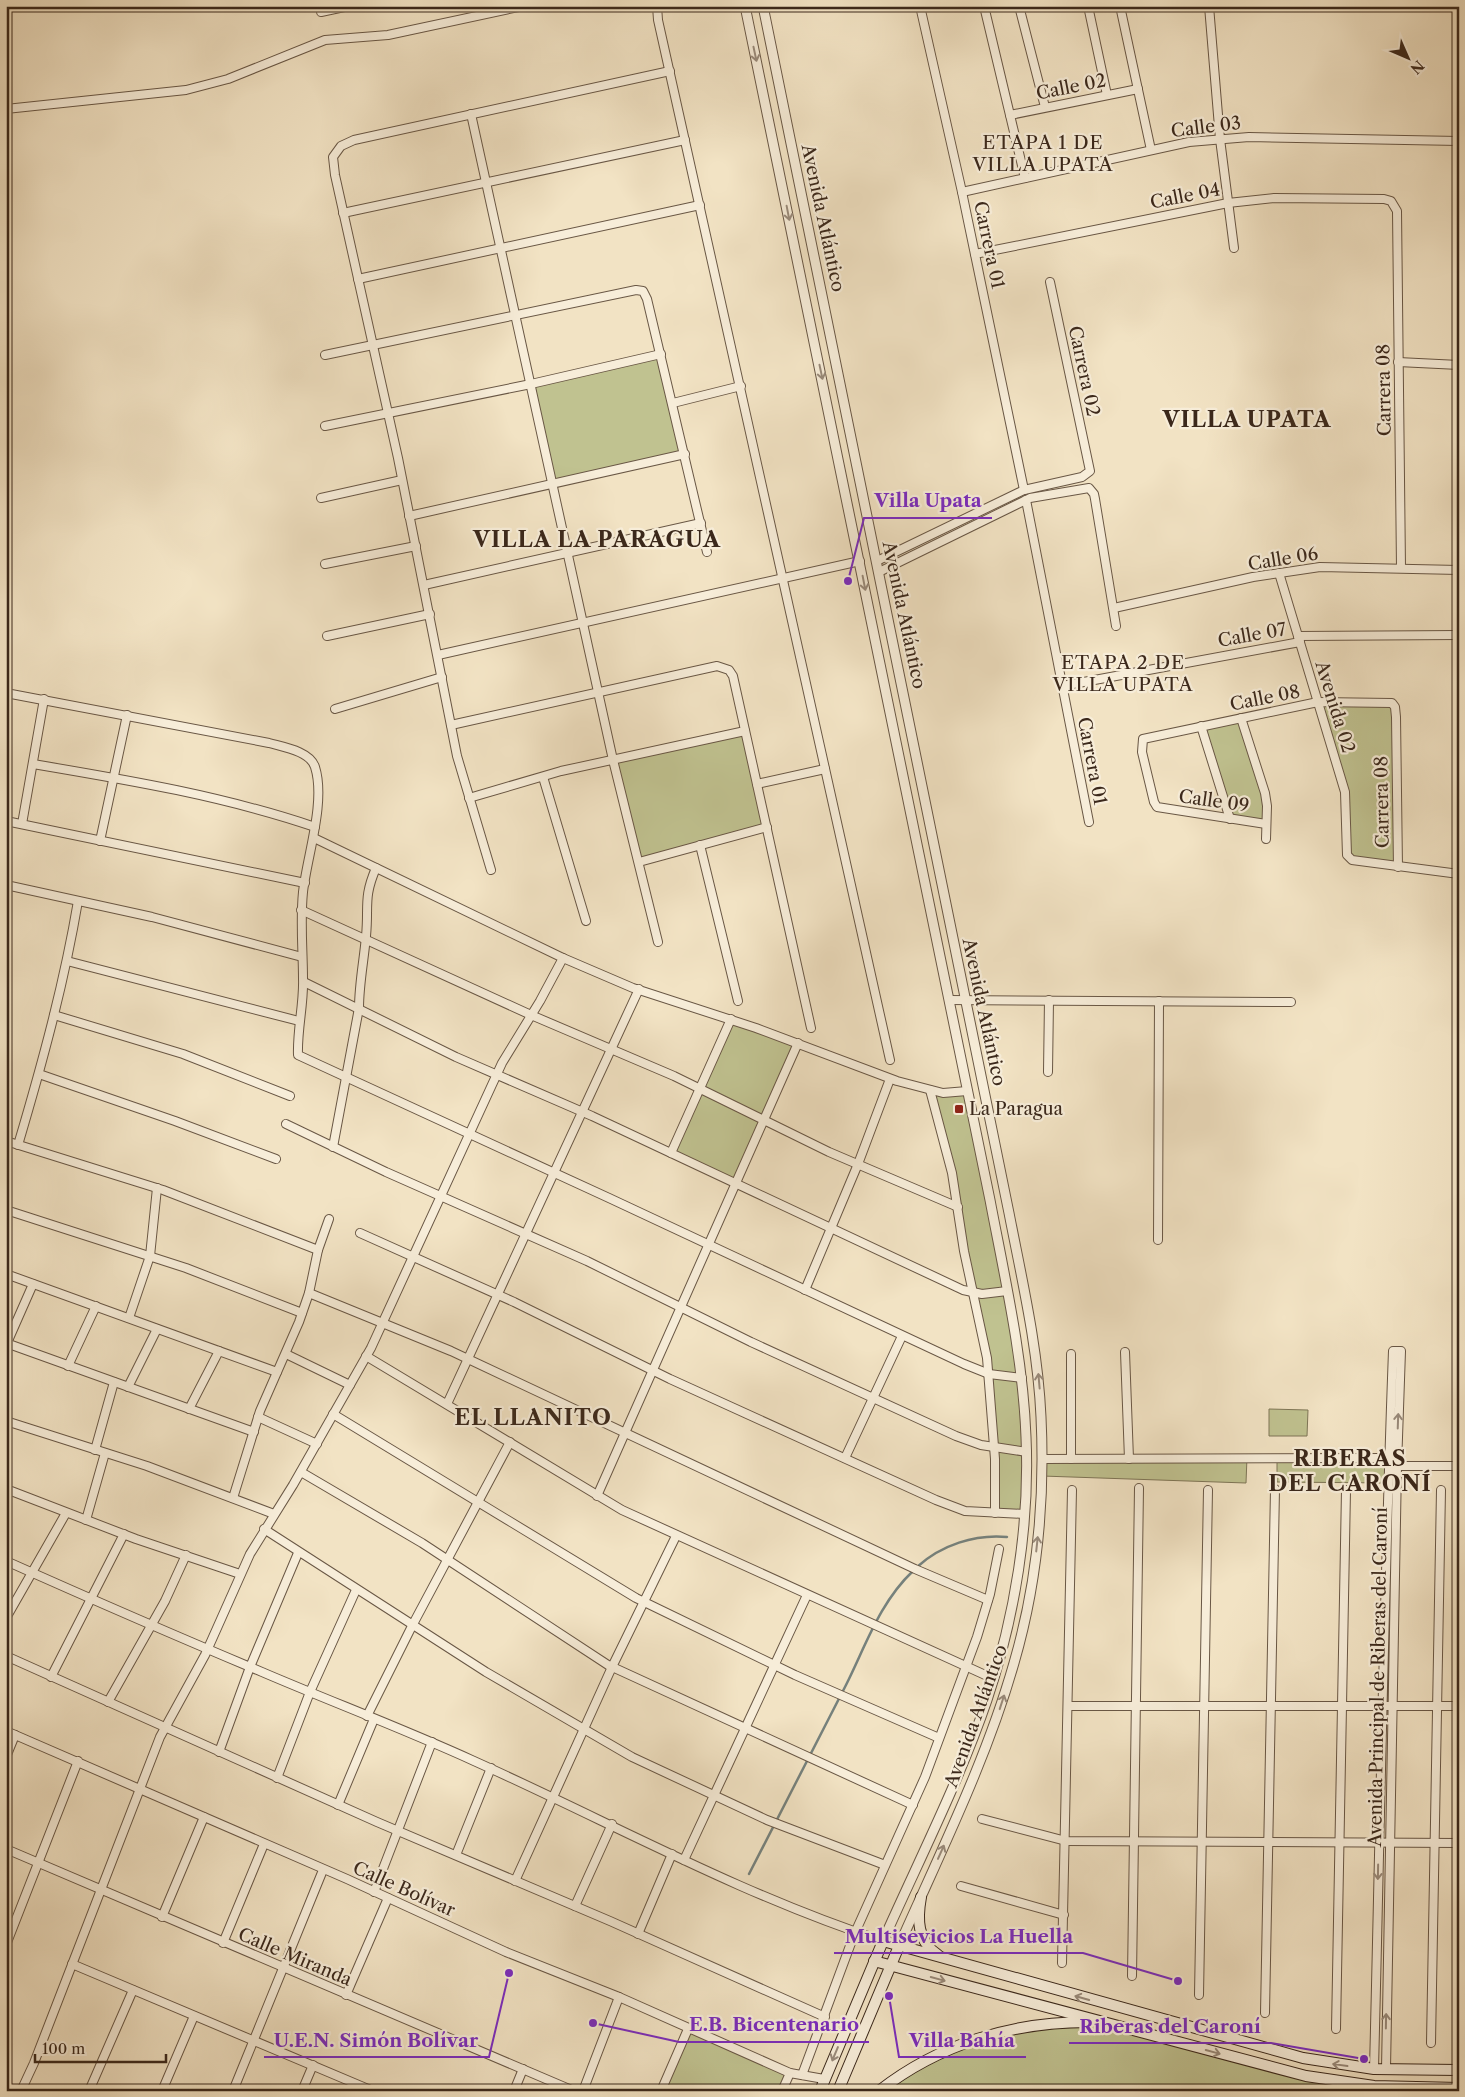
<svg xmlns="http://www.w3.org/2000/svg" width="1465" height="2097" font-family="'Libre Caslon Text',serif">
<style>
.green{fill:#c0c290;stroke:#7e7556}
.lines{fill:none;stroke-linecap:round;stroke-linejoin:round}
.stream{stroke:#76817c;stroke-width:2.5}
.minor-casing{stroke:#695745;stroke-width:10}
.tertiary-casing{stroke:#695745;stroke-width:11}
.secondary-casing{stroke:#3b281b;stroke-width:12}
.minor{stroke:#f7edd9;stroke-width:8}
.tertiary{stroke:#f7edd9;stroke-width:9}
.secondary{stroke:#f7edd9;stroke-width:10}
.oneway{stroke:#998a7a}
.poi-dot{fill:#8f2418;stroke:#f7edd9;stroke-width:2}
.labels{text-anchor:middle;stroke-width:4.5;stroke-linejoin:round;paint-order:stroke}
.street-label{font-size:18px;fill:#3b281b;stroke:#f7edd9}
.poi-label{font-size:18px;fill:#3b281b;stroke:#f7edd9;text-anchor:start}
.neighbourhood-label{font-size:19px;letter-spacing:1px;fill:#3b281b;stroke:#f7edd9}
.district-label{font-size:22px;font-weight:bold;letter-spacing:1px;fill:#3b281b;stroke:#f7edd9}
.leader{fill:none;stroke:#7b2cbf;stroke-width:2}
.callout-dot{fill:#7b2cbf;stroke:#f7edd9;stroke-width:2}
.callout-label{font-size:19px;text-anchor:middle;font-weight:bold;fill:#7b2cbf;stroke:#f7edd9;stroke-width:4.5;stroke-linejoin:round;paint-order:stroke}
</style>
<rect width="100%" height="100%" fill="#f2e3c4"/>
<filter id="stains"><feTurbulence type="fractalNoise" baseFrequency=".004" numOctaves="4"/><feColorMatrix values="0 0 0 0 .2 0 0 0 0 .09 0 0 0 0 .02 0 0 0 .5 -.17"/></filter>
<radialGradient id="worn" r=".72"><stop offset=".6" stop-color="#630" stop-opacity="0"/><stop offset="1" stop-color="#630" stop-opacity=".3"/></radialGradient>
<!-- green -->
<g class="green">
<path d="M661,354L685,454L553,485L531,384Z"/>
<path d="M1318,702L1392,703L1398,867L1350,858L1346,800Z"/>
<path d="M1241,718L1261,780L1266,824L1230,819L1201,726Z"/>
<path d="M745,731L767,827L639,862L613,760Z"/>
<path d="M731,1019L798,1043L736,1183L671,1153Z"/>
<path d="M930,1090L967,1091L1022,1378L1024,1514L995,1513L990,1383L959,1212Z"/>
<path d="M1269,1409L1308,1410L1307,1436H1269Z"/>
<path d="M1247,1457L1246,1483L1042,1476V1459Z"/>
<path d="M1277,1457L1389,1458L1388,1483L1277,1482Z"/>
<path d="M1104,2022L1306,2076L1459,2091H879L983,2036Z"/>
<path d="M688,2029L790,2073L782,2091H661Z"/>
</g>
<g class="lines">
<!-- stream -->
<g class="stream">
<path d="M917,1567C941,1545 975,1534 1007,1537"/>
<path d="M749,1874C781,1811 814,1748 846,1685C866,1645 880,1602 913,1571"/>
</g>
<!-- minor casing -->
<g class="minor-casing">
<g id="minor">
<path d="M657,6L658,20L890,1060"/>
<path d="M920,6L962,192L1024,490"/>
<path d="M984,6L1025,178"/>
<path d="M1019,6L1045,107"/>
<path d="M1088,6L1107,95"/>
<path d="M1120,6L1151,150"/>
<path d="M1209,6L1220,139L1234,248"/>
<path d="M321,12L349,6"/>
<path d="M6,109L186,90L228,79L325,40L388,35L523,6"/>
<path d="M471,114L613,760L658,942"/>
<path d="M1010,115L1138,89"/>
<path d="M962,192L1189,142L1249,137L1459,141"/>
<path d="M343,213L685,140"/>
<path d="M975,254L1228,203L1274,198L1384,199L1391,201L1397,211L1401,568"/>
<path d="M358,279L700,205"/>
<path d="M325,355L636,290L643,291L647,299L707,552"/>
<path d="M1398,362L1459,365"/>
<path d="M673,403L741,386"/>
<path d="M325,426L531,384L661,354"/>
<path d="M321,498L402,480"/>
<path d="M1026,500L1089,822"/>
<path d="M409,516L685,454"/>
<path d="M877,561L1024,490L1082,477L1090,471L1050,282"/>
<path d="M325,564L416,546"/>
<path d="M879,572L1030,498L1089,488L1094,494L1095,499L1116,626"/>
<path d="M1279,573L1345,792L1347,855L1352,860L1459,874"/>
<path d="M424,585L701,523"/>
<path d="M1114,608L1253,577L1320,567L1459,570"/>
<path d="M327,636L430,614"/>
<path d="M1298,636L1459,635"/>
<path d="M438,655L860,561"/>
<path d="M1062,686L1300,642"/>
<path d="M6,693L269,743C283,747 310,751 315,767C326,802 307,856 303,892C300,922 303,950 303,979C304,1003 297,1030 298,1055L609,1198L964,1364L989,1374L1022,1378"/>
<path d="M335,709L442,677"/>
<path d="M1241,718L1265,793L1267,806L1266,839"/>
<path d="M451,725L717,666L729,670L733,676L811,1028"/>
<path d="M1201,726L1230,819"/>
<path d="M33,764C128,780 224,796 315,827"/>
<path d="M543,777L586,921"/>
<path d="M757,784L825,769"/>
<path d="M469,798L561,771L745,731"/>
<path d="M6,821L305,883"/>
<path d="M22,824L44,699"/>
<path d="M1266,824L1157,807L1154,802L1142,752L1143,739L1318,702L1392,703L1395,707L1396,717L1398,867"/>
<path d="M314,838L563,958L633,988L756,1028L897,1081L943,1093L967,1091"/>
<path d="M100,841L127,715"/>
<path d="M700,845L738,1001"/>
<path d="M639,862L767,827"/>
<path d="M491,870L457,756L398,458L335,175L333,157L341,146L354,140L670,71"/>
<path d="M6,885L152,917L302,957"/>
<path d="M301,910L531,1015L674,1076L829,1152L958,1207"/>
<path d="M67,961L299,1021"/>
<path d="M304,982L456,1057L592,1116L963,1290L982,1294L1007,1291"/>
<path d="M949,1000L1291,1002"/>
<path d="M54,1015L183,1054L290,1096"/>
<path d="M1048,1072L1049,1000"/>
<path d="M39,1074L175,1121L276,1159"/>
<path d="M930,1090L952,1173L964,1251L987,1358L995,1459V1513"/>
<path d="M286,1124L386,1172L587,1261L751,1342L956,1436L981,1445L1027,1452"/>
<path d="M6,1141L163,1190L318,1250"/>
<path d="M18,1145C42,1064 64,984 78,901"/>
<path d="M333,1147L359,1008C359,984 364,960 366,936C369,906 363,898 376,868"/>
<path d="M671,1153L731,1019"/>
<path d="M6,1210L186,1268L302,1313"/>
<path d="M360,1233L514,1302L670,1379L936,1500L965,1511L1024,1514"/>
<path d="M1158,1240L1159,1001"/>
<path d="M6,1274L277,1372"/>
<path d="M805,1290L858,1164L890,1079"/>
<path d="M309,1293L451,1351L915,1569L988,1600"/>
<path d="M129,1318L150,1256L157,1188"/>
<path d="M6,1343L254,1432"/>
<path d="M7,1343L33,1284"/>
<path d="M1125,1352L1129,1459"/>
<path d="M286,1354L350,1385"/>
<path d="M1071,1354V1459"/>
<path d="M366,1356L622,1510L994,1679"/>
<path d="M68,1366L96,1306"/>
<path d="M128,1387L157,1329"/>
<path d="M447,1404L639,989"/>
<path d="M189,1409L219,1351"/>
<path d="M333,1414L636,1598L795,1675L939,1738"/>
<path d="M258,1417L317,1444"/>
<path d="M6,1421L147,1466L274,1514"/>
<path d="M95,1450L114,1382"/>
<path d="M845,1458L902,1336"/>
<path d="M1042,1459L1392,1458"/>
<path d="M1397,1466H1459"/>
<path d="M301,1472L422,1543L608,1665L913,1805"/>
<path d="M6,1489L136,1539L240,1574"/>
<path d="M597,1496L798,1043"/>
<path d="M233,1498L260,1411L299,1322L309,1293L318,1250L329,1219"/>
<path d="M86,1520L105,1453"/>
<path d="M264,1529L486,1672L632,1757L767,1820L885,1865"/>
<path d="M6,1561C91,1599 176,1636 262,1672C332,1702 404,1729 474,1761C610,1822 741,1895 883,1941"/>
<path d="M6,1618L66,1513"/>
<path d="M6,1656L377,1822L610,1921L825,2017"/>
<path d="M51,1677L124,1534"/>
<path d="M108,1702L165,1601L186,1555"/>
<path d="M1068,1706H1459"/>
<path d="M367,1716L412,1626L510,1442"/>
<path d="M6,1731L347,1879L506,1952L619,1997L790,2073L824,2079"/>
<path d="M219,1752L250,1667L298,1553"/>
<path d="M6,1757L15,1735"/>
<path d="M277,1778L310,1692L356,1590"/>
<path d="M338,1805L374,1719"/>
<path d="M982,1819L1066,1841L1459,1843"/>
<path d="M6,1849L574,2091"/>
<path d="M456,1855L491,1768"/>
<path d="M684,1860L807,1595"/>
<path d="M515,1881L612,1667L676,1536"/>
<path d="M961,1886L1064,1915"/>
<path d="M374,1892L432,1742"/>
<path d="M575,1906L612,1824"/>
<path d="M162,1917L204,1817"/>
<path d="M638,1934L672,1854"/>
<path d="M223,1943L264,1844"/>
<path d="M6,1945L78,1761"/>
<path d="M1062,1963L1072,1490"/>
<path d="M72,1964L373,2091"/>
<path d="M1132,1976L1139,1488"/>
<path d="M346,1995L388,1898"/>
<path d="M1199,1995L1208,1490"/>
<path d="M1265,2013L1275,1489"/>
<path d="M1336,2029L1346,1490"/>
<path d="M1431,2043L1441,1490"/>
<path d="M1374,2069C1380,1829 1384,1590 1393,1351H1401L1397,1466L1386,2069"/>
<path d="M802,2075L854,1935L925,1777L977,1637L990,1594L999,1549"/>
<path d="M21,2091L34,2063L160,1737L205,1655L250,1554L293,1485L371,1348L502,1063L540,1001L563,958"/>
<path d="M89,2091L133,1990"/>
<path d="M162,2091L194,2016"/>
<path d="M233,2091L323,1870"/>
<path d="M302,2091L313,2065"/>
<path d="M514,2091L523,2069"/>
<path d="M583,2091L619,1997"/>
<path d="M661,2091L688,2029"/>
<path d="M782,2091L790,2073"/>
</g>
</g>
<!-- tertiary casing -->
<g class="tertiary-casing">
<g id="tertiary">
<path d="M745,6L990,1200C1005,1279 1023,1357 1026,1437C1030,1524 1015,1617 987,1700C959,1782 918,1862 883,1941"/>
<path d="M763,6L1009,1213C1022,1280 1038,1348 1041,1417C1045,1499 1037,1584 1014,1663C986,1761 940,1853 899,1946"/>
</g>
</g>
<!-- secondary casing -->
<g class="secondary-casing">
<g id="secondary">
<path d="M921,1897C917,1919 917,1941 938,1955"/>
<path d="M874,1961L1306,2076L1374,2086L1459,2088"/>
<path d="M820,2091L883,1941L1303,2058L1374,2069L1459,2070"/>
<path d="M838,2091L899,1946"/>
<path d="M879,2091C939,2044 1012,2022 1088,2022"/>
</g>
</g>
<!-- minor -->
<use href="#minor" class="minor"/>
<!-- tertiary -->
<use href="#tertiary" class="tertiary"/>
<!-- secondary -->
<use href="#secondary" class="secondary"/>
</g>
<!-- one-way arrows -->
<defs><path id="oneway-shaft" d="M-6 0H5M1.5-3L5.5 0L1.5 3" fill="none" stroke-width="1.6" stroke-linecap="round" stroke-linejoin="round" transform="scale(1.25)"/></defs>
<g class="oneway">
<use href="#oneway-shaft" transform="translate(755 54) rotate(78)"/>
<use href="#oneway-shaft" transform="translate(788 213) rotate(79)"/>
<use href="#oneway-shaft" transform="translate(821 372) rotate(78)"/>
<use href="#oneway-shaft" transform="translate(864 583) rotate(79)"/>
<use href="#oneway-shaft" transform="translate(1039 1381) rotate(-95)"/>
<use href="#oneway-shaft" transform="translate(1398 1421) rotate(-88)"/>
<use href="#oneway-shaft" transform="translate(1037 1544) rotate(-84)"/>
<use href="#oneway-shaft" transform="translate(1002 1702) rotate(-72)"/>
<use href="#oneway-shaft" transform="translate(941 1852) rotate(-66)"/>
<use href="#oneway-shaft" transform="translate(1378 1872) rotate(91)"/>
<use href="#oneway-shaft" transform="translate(938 1979) rotate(15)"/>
<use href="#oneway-shaft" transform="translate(1082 1998) rotate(-164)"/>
<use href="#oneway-shaft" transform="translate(1386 2021) rotate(-89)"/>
<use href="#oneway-shaft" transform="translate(1213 2052) rotate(15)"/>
<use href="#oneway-shaft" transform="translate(835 2054) rotate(113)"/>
<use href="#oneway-shaft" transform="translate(1340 2065) rotate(-172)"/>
</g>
<!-- markers -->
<rect class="poi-dot" x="954" y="1104" width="10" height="10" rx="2.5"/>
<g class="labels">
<!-- street labels -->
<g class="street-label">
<text transform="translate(1071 87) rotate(-11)" y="6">Calle 02</text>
<text transform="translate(1206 127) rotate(-7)" y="6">Calle 03</text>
<text transform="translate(1185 196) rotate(-11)" y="6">Calle 04</text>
<text transform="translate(823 218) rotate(78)" y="6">Avenida Atlántico</text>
<text transform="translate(989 245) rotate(78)" y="6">Carrera 01</text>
<text transform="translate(1084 371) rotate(78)" y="6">Carrera 02</text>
<text transform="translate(1384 390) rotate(-91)" y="6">Carrera 08</text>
<text transform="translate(1283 559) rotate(-9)" y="6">Calle 06</text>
<text transform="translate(904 615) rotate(78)" y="6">Avenida Atlántico</text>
<text transform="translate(1252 635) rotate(-10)" y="6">Calle 07</text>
<text transform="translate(1265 698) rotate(-11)" y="6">Calle 08</text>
<text transform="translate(1335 707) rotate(73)" y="6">Avenida 02</text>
<text transform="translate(1092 761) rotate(79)" y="6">Carrera 01</text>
<text transform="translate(1214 801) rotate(8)" y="6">Calle 09</text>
<text transform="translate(1382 802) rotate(-91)" y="6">Carrera 08</text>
<text transform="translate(984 1012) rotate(78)" y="6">Avenida Atlántico</text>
<text transform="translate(1378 1677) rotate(-89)" y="6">Avenida Principal de Riberas del Caroní</text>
<text transform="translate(976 1716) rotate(-70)" y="6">Avenida Atlántico</text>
<text transform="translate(404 1889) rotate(24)" y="6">Calle Bolívar</text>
<text transform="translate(295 1957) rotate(23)" y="6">Calle Miranda</text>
</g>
<!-- poi labels -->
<g class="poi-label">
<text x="969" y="1115">La Paragua</text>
</g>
<!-- neighbourhood labels -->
<g class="neighbourhood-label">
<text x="1043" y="149">ETAPA 1 DE<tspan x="1043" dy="22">VILLA UPATA</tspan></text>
<text x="1123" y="669">ETAPA 2 DE<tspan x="1123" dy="22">VILLA UPATA</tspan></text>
</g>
<!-- district labels -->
<g class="district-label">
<text x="1247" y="427">VILLA UPATA</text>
<text x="597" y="547">VILLA LA PARAGUA</text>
<text x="533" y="1425">EL LLANITO</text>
<text x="1350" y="1466">RIBERAS<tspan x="1350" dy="25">DEL CARONÍ</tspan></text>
</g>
</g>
<!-- callouts -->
<path class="leader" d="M848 581L864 518H992M1178 1981L1083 1953H834M593 2023L679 2042H869M1364 2059L1271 2043H1069M509 1973L489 2057H264M889 1996L899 2057H1026"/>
<g class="callout-dot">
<circle cx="848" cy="581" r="5"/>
<circle cx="1178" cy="1981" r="5"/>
<circle cx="593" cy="2023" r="5"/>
<circle cx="1364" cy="2059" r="5"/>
<circle cx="509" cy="1973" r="5"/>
<circle cx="889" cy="1996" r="5"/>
</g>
<g class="callout-label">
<text x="928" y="507">Villa Upata</text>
<text x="959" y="1943">Multisevicios La Huella</text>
<text x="774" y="2031">E.B. Bicentenario</text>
<text x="1170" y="2033">Riberas del Caroní</text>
<text x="376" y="2047">U.E.N. Simón Bolívar</text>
<text x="962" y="2047">Villa Bahía</text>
</g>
<!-- margin -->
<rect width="1465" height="2097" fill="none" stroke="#f2e3c4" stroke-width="25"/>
<rect x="8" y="8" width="1450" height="2082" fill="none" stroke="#3b281b" stroke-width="2.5"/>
<rect x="12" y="12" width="1440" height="2072" fill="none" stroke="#3b281b"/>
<!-- north arrow -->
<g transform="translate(1408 58) rotate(135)" stroke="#f7edd9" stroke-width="4" paint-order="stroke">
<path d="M0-4L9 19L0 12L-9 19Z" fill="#3b281b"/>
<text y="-8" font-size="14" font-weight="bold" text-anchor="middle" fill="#3b281b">N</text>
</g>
<!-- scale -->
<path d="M35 2054v8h131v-8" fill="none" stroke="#3b281b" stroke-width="2.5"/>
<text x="42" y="2054" font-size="15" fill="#3b281b" stroke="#f7edd9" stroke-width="4" paint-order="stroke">100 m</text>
<rect width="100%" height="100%" filter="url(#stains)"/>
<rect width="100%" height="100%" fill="url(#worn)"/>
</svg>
